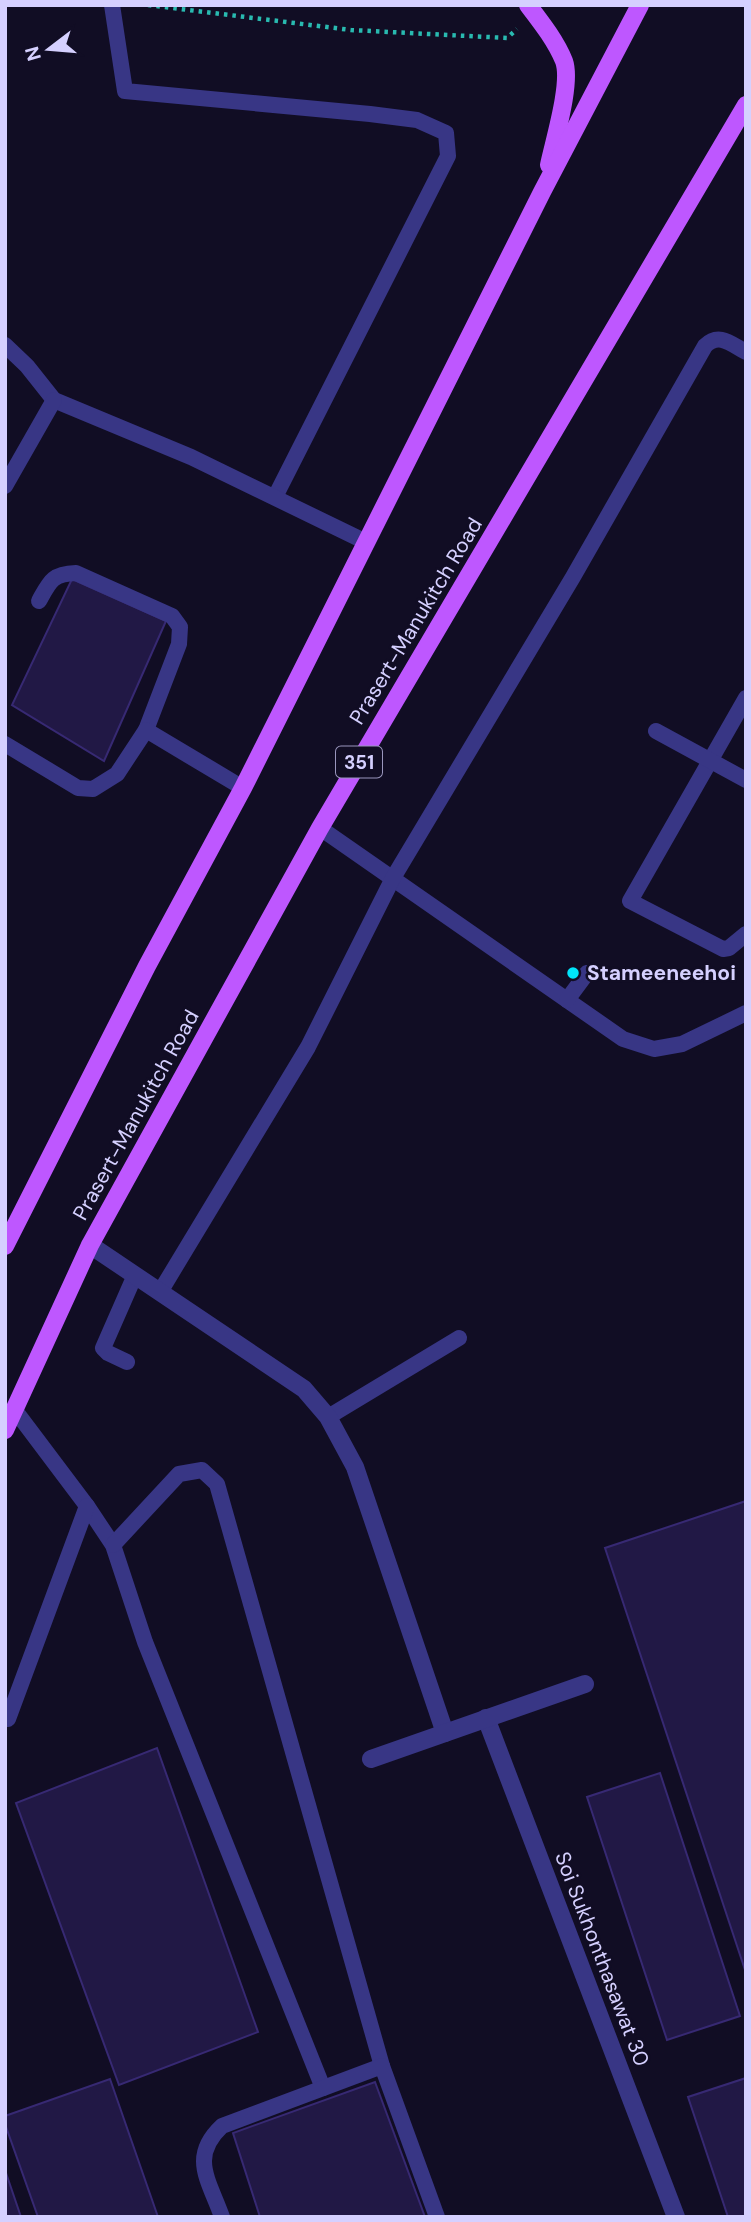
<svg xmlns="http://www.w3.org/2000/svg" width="751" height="2222" font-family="'DM Sans',sans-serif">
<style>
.building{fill:#211845;stroke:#372973;stroke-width:2}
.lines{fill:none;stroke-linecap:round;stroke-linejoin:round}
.path{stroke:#29bab0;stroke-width:4.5;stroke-dasharray:3.5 5;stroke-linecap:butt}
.lane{stroke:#383685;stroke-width:16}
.street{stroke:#383685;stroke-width:18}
.primary{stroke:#be57ff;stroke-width:18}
.poi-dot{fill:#00e4fb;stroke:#110d24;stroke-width:2.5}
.labels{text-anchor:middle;stroke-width:5;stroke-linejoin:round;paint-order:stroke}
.shield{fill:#110d24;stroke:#9a96bd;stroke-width:2}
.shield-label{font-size:19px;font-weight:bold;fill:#d5d0ff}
.street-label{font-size:21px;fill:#d5d0ff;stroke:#110d24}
.poi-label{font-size:21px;font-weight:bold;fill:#d5d0ff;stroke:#110d24;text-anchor:start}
</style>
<rect width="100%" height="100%" fill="#110d24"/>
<!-- building -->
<g class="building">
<path d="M72,579L166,621L104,761L12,705Z"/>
<path d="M746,1501V1973L605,1548Z"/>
<path d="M157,1748L258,2032L119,2085L16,1803Z"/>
<path d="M660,1773L740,2016L667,2040L587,1797Z"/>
<path d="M746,2078V2217H728L688,2097Z"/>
<path d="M110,2079L158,2217H38L5,2124V2116Z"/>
<path d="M375,2082L425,2217H260L233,2133Z"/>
<path d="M5,2170L21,2217H5Z"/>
</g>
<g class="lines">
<!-- path -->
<path class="path" d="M148,5L351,30L507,38L517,29"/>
<!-- lane -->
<g class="lane">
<path d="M112,5L125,91L370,114L417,120L446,133L448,156L275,497"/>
<path d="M5,345L27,366L54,400L191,457L366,542"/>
<path d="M5,486L54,400"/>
<path d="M39,601C50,581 52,574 76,573L172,616L180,627L179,644L146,730"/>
<path d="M746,698L630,901L723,949L729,948L746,934"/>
<path d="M656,731L746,780"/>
<path d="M5,744L78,788L93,789L117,774L146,730L243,788"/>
<path d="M320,828L623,1039L654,1049L682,1044L746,1013"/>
<path d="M567,1000L587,973"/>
<path d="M160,1292L308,1047L393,878L573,577L705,346C719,332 731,344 746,352"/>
<path d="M127,1362L108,1353L103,1348L135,1275"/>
<path d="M14,1409L87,1506L113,1545L145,1642L323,2088"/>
<path d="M328,1417L459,1338"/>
<path d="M113,1545L179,1474L202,1470L217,1484L382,2066"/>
<path d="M8,1719L87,1506"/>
<path d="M222,2217C209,2180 189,2157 222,2126L382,2066L437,2217"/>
</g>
<!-- street -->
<g class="street">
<path d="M90,1245L304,1389L328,1417L355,1467L445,1733"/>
<path d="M486,1718L676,2217"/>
<path d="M371,1759L585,1684"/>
</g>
<!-- primary -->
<g class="primary">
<path d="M528,5C541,22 556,41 564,61C572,83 554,141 549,165"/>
<path d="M5,1246L147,966L243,788L542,192L640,5"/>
<path d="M5,1430L90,1245L320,828L746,105"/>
</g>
</g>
<!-- markers -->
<circle class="poi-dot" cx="573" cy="973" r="7"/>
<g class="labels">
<!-- shield labels -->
<rect class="shield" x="336" y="746.5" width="46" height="31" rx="5"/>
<g class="shield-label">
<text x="359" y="769">351</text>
</g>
<!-- street labels -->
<g class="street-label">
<text transform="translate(416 621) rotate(-59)" y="7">Prasert-Manukitch Road</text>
<text transform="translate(136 1115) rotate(-61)" y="7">Prasert-Manukitch Road</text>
<text transform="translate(602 1959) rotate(69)" y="7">Soi Sukhonthasawat 30</text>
</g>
<!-- poi labels -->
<g class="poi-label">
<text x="587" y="980">Stameeneehoi</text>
</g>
</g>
<!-- border -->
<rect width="751" height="2222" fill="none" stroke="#d5d0ff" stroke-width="14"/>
<!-- north arrow -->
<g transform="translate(49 49) rotate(254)" stroke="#110d24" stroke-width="5" paint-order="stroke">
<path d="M0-5L12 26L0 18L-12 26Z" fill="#d5d0ff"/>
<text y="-10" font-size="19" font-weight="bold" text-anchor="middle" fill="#d5d0ff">N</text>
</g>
</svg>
